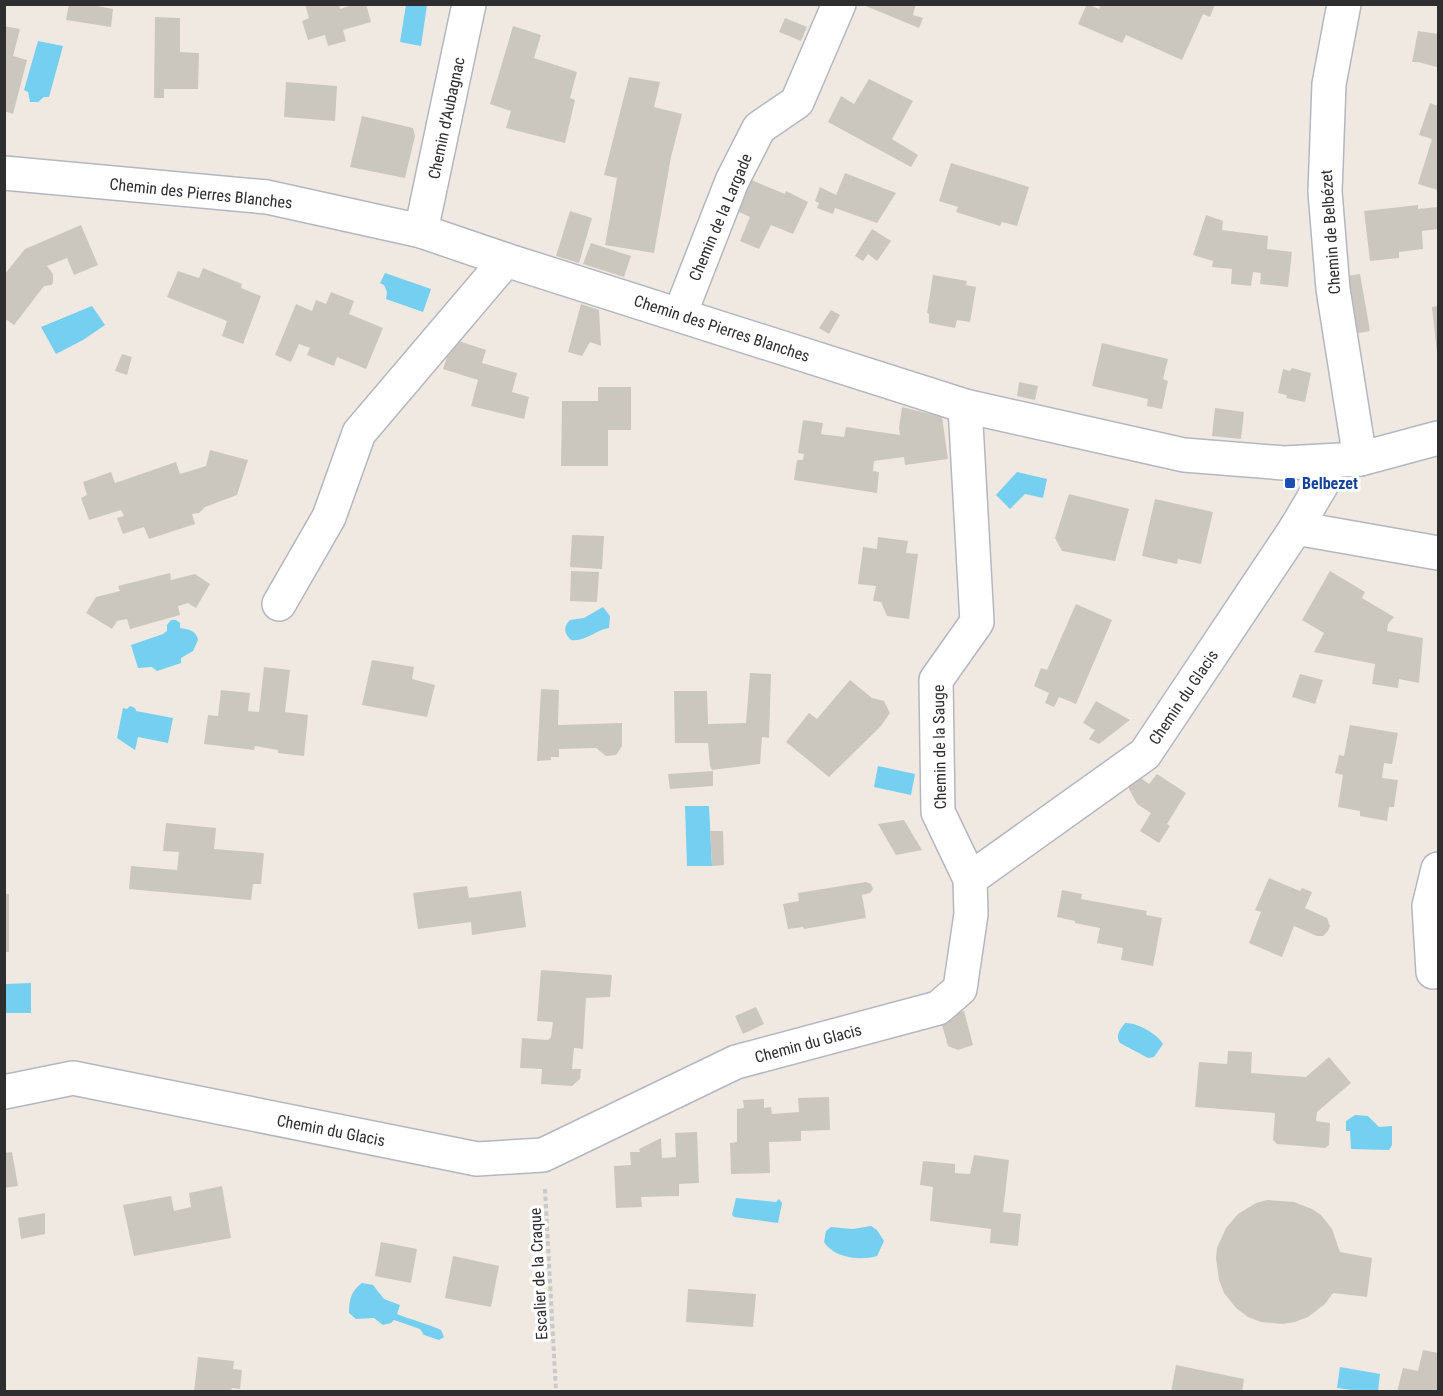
<svg xmlns="http://www.w3.org/2000/svg" width="1443" height="1396" font-family="'Roboto Condensed',sans-serif">
<style>
.water{fill:#75cff0}
.building{fill:#cbc7bf}
.lines{fill:none;stroke-linecap:round;stroke-linejoin:round}
.minor-casing{stroke:#b4b7c1;stroke-width:36}
.path{stroke:#c9c9c9;stroke-width:4;stroke-dasharray:4.5 3;stroke-linecap:butt}
.minor{stroke:#fff;stroke-width:33}
.transit-dot{fill:#1a4fb4;stroke:#fff;stroke-width:2}
.labels{text-anchor:middle;stroke-width:6;stroke-linejoin:round;paint-order:stroke}
.street-label{font-size:16px;fill:#2e2e2e;stroke:#fff}
.transit-label{font-size:16px;font-weight:bold;fill:#164399;stroke:#fff;text-anchor:start}
</style>
<rect width="100%" height="100%" fill="#efe9e1"/>
<!-- water -->
<g class="water">
<path d="M406,5H427L421,46L400,42Z"/>
<path d="M38,41L63,46L49,97H44L38,102H30L28,92L24,90Z"/>
<path d="M385,273L431,289L423,312L386,299L387,292L384,285L380,283Z"/>
<path d="M92,306L105,325L83,340L56,354L41,327Z"/>
<path d="M1017,472L1047,479L1043,498L1025,494L1010,509L996,495Z"/>
<path d="M603,607L610,616L609,628C595,630 586,642 571,640C564,633 563,627 570,620L584,618Z"/>
<path d="M171,620H176L180,623V628C188,629 197,631 198,640L193,651L181,658V663L157,671L152,667L138,668L131,645L163,634L167,631V625Z"/>
<path d="M130,706L135,708L136,711L173,718L168,743L138,737L135,750L117,738L123,708L127,709Z"/>
<path d="M878,766L915,774L911,795L874,787Z"/>
<path d="M685,806H709L712,866H687Z"/>
<path d="M31,983V1013H5V984Z"/>
<path d="M1125,1023C1136,1022 1158,1034 1163,1044L1154,1057L1148,1058L1120,1043C1115,1035 1120,1030 1125,1023Z"/>
<path d="M1355,1115L1368,1116L1379,1127L1392,1126V1145L1389,1150L1351,1149L1350,1131H1346V1121Z"/>
<path d="M736,1198L776,1202L779,1199L782,1203L778,1223L734,1217L732,1215Z"/>
<path d="M871,1226L877,1230L884,1241L877,1256C860,1261 834,1258 824,1242L826,1231L831,1227L853,1229Z"/>
<path d="M362,1283L373,1285L384,1299L400,1305L397,1314C412,1320 428,1324 441,1330L444,1337L439,1340L424,1335L420,1329L394,1320L391,1323L383,1325L374,1318L356,1319L349,1313C349,1300 351,1291 362,1283Z"/>
<path d="M1340,1367L1380,1374L1378,1391H1359L1337,1388Z"/>
</g>
<!-- building -->
<g class="building">
<path d="M69,4H87L113,9L111,27L66,20Z"/>
<path d="M305,4H339L340,9L355,4H366L371,22L343,30L346,41L328,46L325,35L308,40L302,21L309,18Z"/>
<path d="M861,4H916L913,15L923,18L919,28Z"/>
<path d="M1087,4L1099,9L1101,4H1215L1210,17L1203,14L1182,60L1126,35L1122,43L1078,24Z"/>
<path d="M155,17L180,18V52L199,53L198,89H164V98H154Z"/>
<path d="M785,18L807,27L801,41L779,32Z"/>
<path d="M4,26L20,29L13,56L27,60L13,114L4,111Z"/>
<path d="M513,26L541,35L534,58L577,72L570,98L575,100L565,143L506,128L511,111L490,104Z"/>
<path d="M1418,31L1438,34L1437,67L1418,62H1412Z"/>
<path d="M629,77L660,82L654,107L682,114L671,157L654,253L605,245L617,178L604,175Z"/>
<path d="M869,79L913,101L892,139L918,155L911,167L828,122L841,96L854,104Z"/>
<path d="M286,82L337,86L335,121L284,117Z"/>
<path d="M1430,103L1438,106V190L1418,184L1432,139L1419,135Z"/>
<path d="M362,116L413,128L415,136L405,178L350,167Z"/>
<path d="M951,163L1029,187L1017,226L1002,222L1000,226L956,212L958,207L939,201Z"/>
<path d="M845,173L896,193L877,223L835,208L833,214L817,208L819,203L815,201L820,187L836,195Z"/>
<path d="M751,180L785,194L786,191L808,202L793,234L771,225L759,249L740,241L750,217L737,211Z"/>
<path d="M1418,205V209L1438,207V229L1422,231L1423,249L1399,252V258L1370,261L1364,211Z"/>
<path d="M570,211L592,218L579,263L556,256Z"/>
<path d="M1206,215L1223,221L1222,230L1268,236L1267,249L1292,252L1288,287L1260,284L1261,273L1253,272L1251,286L1231,284L1232,269L1212,267L1213,261L1193,255Z"/>
<path d="M81,225L98,265L74,275L67,258L47,266L53,274V283L51,285L44,286L14,325L4,318V275L25,249Z"/>
<path d="M872,229L891,241L877,261L868,254L863,261L855,256Z"/>
<path d="M591,243L631,256L624,277L583,264Z"/>
<path d="M203,268L242,284L241,288L261,296L243,344L222,336L227,321L167,297L178,271L199,278Z"/>
<path d="M1360,274L1370,331L1348,335L1339,277Z"/>
<path d="M933,275L967,281L966,285L976,287L970,322L957,320L955,328L929,323V314L927,313Z"/>
<path d="M331,292L354,301L349,314L383,328L366,369L337,357L334,366L307,355L310,348L299,344L291,362L275,355L296,304L312,311L316,300L326,304Z"/>
<path d="M581,304L599,310L601,346L590,342L582,356L568,352Z"/>
<path d="M1438,306V353H1437L1432,307Z"/>
<path d="M831,310L840,315L829,334L819,328Z"/>
<path d="M453,339L486,350L482,363L517,373L512,392L529,397L524,419L471,406L478,380L443,369Z"/>
<path d="M1102,343L1168,359L1163,379L1168,381L1162,409L1147,406L1148,399L1092,386Z"/>
<path d="M122,354L132,357L127,375L115,371Z"/>
<path d="M1292,368L1311,373L1305,402L1286,398L1287,395L1278,393L1283,369L1290,371Z"/>
<path d="M1019,382L1038,386L1035,400L1017,396Z"/>
<path d="M598,387H631V430H608V466H561L562,401H598Z"/>
<path d="M902,407L942,417L948,459L905,465L904,457L874,461L873,471L879,472L877,493L794,480L797,460H803L804,454L798,453L803,420L823,423L821,434L844,437L846,427L900,435L899,428Z"/>
<path d="M1215,408L1244,412L1241,439L1212,436Z"/>
<path d="M210,450L248,460L237,495L205,507L199,513L192,514L195,524L149,539L144,527L123,534L117,518L124,516L121,510L89,520L81,498L87,495L83,482L111,472L115,483L176,462L180,474L206,466Z"/>
<path d="M1069,494L1129,509L1115,561L1062,551L1055,538Z"/>
<path d="M1155,499L1213,512L1201,564L1178,559L1177,564L1142,556Z"/>
<path d="M572,535L604,536L602,569L570,567Z"/>
<path d="M878,537L908,541L906,553L918,554L909,619L887,616L881,602L873,601L876,586L858,584L863,547L877,549Z"/>
<path d="M571,571L599,572L597,602L570,601Z"/>
<path d="M1330,571L1365,592L1362,598L1394,617L1388,624L1387,631L1423,638L1419,683L1399,679L1398,688L1372,684L1375,664L1314,652L1324,633L1302,620Z"/>
<path d="M170,573L171,580L195,574L210,584L196,608L188,603L178,606L180,615L130,629L127,619L117,621L112,629L86,613L96,597L120,591L118,586Z"/>
<path d="M1076,604L1112,620L1076,704L1059,697L1054,707L1045,703L1049,693L1034,686L1041,668L1047,670Z"/>
<path d="M372,660L414,667L412,679L435,685L427,717L362,705Z"/>
<path d="M264,667L290,670L285,712L308,715L304,756L278,753V750L255,746L254,750L204,744L208,715L218,716L221,690L250,693L248,711L259,712Z"/>
<path d="M750,673L771,674L769,738L762,737L760,764L712,770L710,766L708,743H675L674,691H707L708,724L746,723Z"/>
<path d="M1300,674L1323,680L1315,704L1292,697Z"/>
<path d="M850,680L872,698L884,701L890,713L881,726L829,777L786,742L809,713L817,719Z"/>
<path d="M541,689L559,690L558,725L622,723V746L616,755L606,756L596,748L559,749V757H551V760L537,761Z"/>
<path d="M1096,701L1130,720L1099,744L1089,739L1095,730L1083,723Z"/>
<path d="M1350,725L1398,733L1392,764L1384,763L1382,778L1398,780L1394,807H1389L1387,821L1360,816V811L1338,807L1343,775L1335,773L1339,755L1344,756Z"/>
<path d="M713,771V786L670,789L668,774Z"/>
<path d="M1157,774L1186,793L1167,824L1170,826L1159,843L1140,831L1151,813L1137,804L1126,783L1137,775L1149,784Z"/>
<path d="M904,820L922,850L896,855L878,824Z"/>
<path d="M166,823L216,828L214,849L264,853L261,884H253L251,900L129,889L131,866L177,870L179,852L163,851Z"/>
<path d="M710,831H723L724,865L712,866Z"/>
<path d="M1269,878L1300,891L1302,888L1312,892L1305,908L1327,918L1330,926L1328,931L1323,936H1317L1294,926L1282,957L1249,943L1261,912L1255,910Z"/>
<path d="M866,882L871,884L873,889L870,893L862,895L866,918L804,929L803,927L788,929L783,904L799,901L798,893Z"/>
<path d="M467,886L469,898L521,891L526,927L472,935L471,922L418,929L413,893Z"/>
<path d="M1062,890L1082,894L1081,899L1147,911L1146,915L1162,918L1153,966L1121,960L1123,948L1097,943L1100,928L1075,923V921L1057,917Z"/>
<rect x="4" y="894" width="5" height="58"/>
<path d="M541,970L612,975L610,997L586,998L583,1049L574,1048L572,1069H581L580,1079L572,1086L541,1084L542,1069L520,1068L522,1038L548,1040L551,1037L553,1022L537,1021Z"/>
<path d="M756,1007L764,1024L743,1034L735,1016Z"/>
<path d="M964,1011L973,1045L958,1050L948,1046L940,1018Z"/>
<path d="M1228,1051L1252,1052L1251,1073L1306,1077L1329,1057L1351,1083L1317,1112L1316,1121L1330,1123L1329,1145L1325,1148L1277,1144L1273,1140L1275,1113L1195,1107L1199,1062L1227,1064Z"/>
<path d="M829,1097L830,1130L801,1131V1141L769,1142L770,1173L731,1174L730,1143L737,1142V1109L744,1108L743,1100L764,1099V1108L771,1107L772,1114L799,1112L798,1098Z"/>
<path d="M697,1132L699,1183L679,1184V1196L641,1197L642,1207L616,1208L614,1166L631,1165L630,1152H640L639,1149L661,1138L662,1158L676,1157L675,1133Z"/>
<path d="M12,1152L18,1186L4,1188V1153Z"/>
<path d="M974,1155L1009,1160L1003,1212L1021,1214L1018,1246L990,1243L991,1229L930,1221L933,1187L920,1185L923,1161L955,1164V1173L970,1174Z"/>
<path d="M222,1186L231,1238L134,1256L123,1205L171,1196L174,1211L191,1207L189,1193Z"/>
<path d="M1267,1200L1294,1202L1312,1209L1321,1215L1332,1229L1340,1252L1372,1258L1367,1297L1333,1293L1325,1304L1308,1317L1295,1322L1282,1324L1261,1322L1248,1317L1236,1308L1224,1293L1219,1280L1216,1258L1217,1248L1226,1228L1238,1214L1256,1203Z"/>
<path d="M45,1213V1234L21,1239L18,1218Z"/>
<path d="M381,1242L417,1249L411,1283L375,1276Z"/>
<path d="M453,1256L499,1266L491,1307L445,1298Z"/>
<path d="M688,1289L756,1294L753,1327L686,1322Z"/>
<path d="M1423,1350L1438,1353V1392H1397L1403,1368L1418,1371Z"/>
<path d="M198,1357L234,1361L233,1369L242,1370L240,1389L232,1388L231,1392H194Z"/>
<path d="M1176,1365L1244,1379L1242,1392H1171Z"/>
</g>
<g class="lines">
<!-- minor casing -->
<g class="minor-casing">
<g id="minor">
<path d="M1344,4L1329,84L1325,192L1333,289L1360,459"/>
<path d="M4,173L267,197L421,231L506,260L965,406L1184,455L1284,463L1360,459L1438,438"/>
<path d="M421,231L469,4"/>
<path d="M680,314L732,181L759,128L797,102L839,4"/>
<path d="M965,406L977,622L936,680L938,812L970,879"/>
<path d="M1296,528L1438,553"/>
<path d="M279,604L329,517L359,433L506,260"/>
<path d="M1433,972L1429,906L1438,869"/>
<path d="M4,1092L73,1078L477,1159L543,1155L736,1062L938,1008L960,989L971,914L970,879L1145,754L1296,528L1322,484L1329,461"/>
</g>
</g>
<!-- path -->
<path class="path" d="M545,1189L556,1392"/>
<!-- minor -->
<use href="#minor" class="minor"/>
</g>
<!-- markers -->
<rect class="transit-dot" x="1284" y="477" width="12" height="12" rx="3"/>
<g class="labels">
<!-- street labels -->
<g class="street-label">
<text transform="translate(446 118) rotate(-78)" y="6">Chemin d'Aubagnac</text>
<text transform="translate(201 193) rotate(6)" y="6">Chemin des Pierres Blanches</text>
<text transform="translate(720 217) rotate(-67)" y="6">Chemin de la Largade</text>
<text transform="translate(1330 232) rotate(-94)" y="6">Chemin de Belbézet</text>
<text transform="translate(722 328) rotate(18)" y="6">Chemin des Pierres Blanches</text>
<text transform="translate(1183 697) rotate(-56)" y="6">Chemin du Glacis</text>
<text transform="translate(939 747) rotate(-91)" y="6">Chemin de la Sauge</text>
<text transform="translate(808 1043) rotate(-15)" y="6">Chemin du Glacis</text>
<text transform="translate(331 1130) rotate(11)" y="6">Chemin du Glacis</text>
<text transform="translate(538 1274) rotate(-93)" y="6">Escalier de la Craque</text>
</g>
<!-- transit labels -->
<g class="transit-label">
<text x="1302" y="489">Belbezet</text>
</g>
</g>
<!-- border -->
<rect width="1443" height="1396" fill="none" stroke="#2e2e2e" stroke-width="12"/>
</svg>
